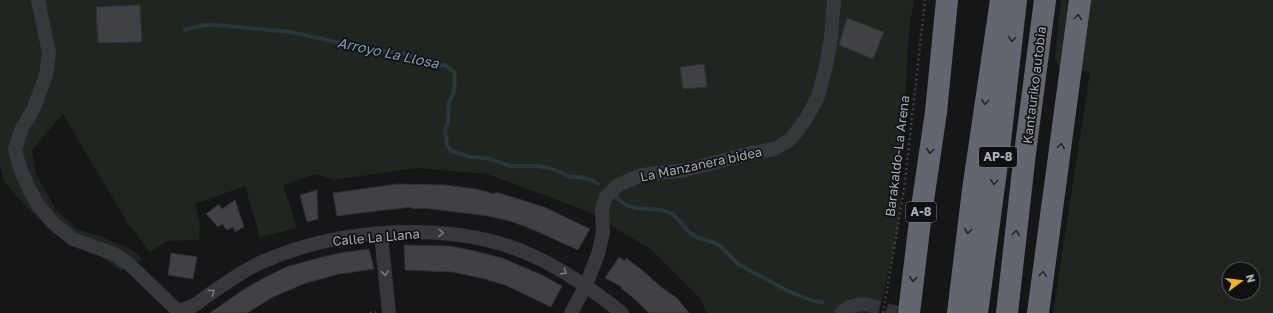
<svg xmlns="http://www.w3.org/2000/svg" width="1273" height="313" font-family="'Golos Text',sans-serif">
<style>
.green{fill:#1e261f;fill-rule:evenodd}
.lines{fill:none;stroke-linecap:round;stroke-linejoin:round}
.stream{stroke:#2c353c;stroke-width:4}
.building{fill:#404145;stroke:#303034}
.street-tunnel{stroke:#333438;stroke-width:14;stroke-dasharray:14 7;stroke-linecap:butt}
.path{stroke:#3d3f44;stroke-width:2.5;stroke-dasharray:2 3;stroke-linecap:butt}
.street{stroke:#37383d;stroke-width:14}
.highway{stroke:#63666e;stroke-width:22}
.oneway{stroke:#26262a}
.oneway2{stroke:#757881}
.labels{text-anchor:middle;stroke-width:3.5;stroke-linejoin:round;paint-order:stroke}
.shield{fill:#111113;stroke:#7b7e86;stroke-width:1}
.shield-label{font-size:12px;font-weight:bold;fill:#a8adb8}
.street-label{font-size:13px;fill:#a8adb8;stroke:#111113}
.water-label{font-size:14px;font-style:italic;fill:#7f9bb3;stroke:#111113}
</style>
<rect width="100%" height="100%" fill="#161618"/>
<!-- green -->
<g class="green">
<path d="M0,0H914L909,29L898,232L879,313H707L701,299L652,250L587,211L487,174L417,168L334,180L316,174L283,185L297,228L260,237L245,186L195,204L200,224L199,240L167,241L150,252L128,224L63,114L42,138L32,151L36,174L56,210L77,229L103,237L134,251L142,259L121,271L96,253L57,235L26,207L4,181L0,167Z"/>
<path d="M1061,0H1273V313H1053L1090,72L1058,67L1055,54ZM1229,269H1253V293H1229Z"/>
</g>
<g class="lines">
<!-- stream -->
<g class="stream">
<path d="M185,30L204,25H215L291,32L363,48L406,54L436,65H445L455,73L454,92L449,102L448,121L445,130L447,145L451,151L470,157L487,158L510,166H537L550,168L571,177H580L591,180L598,184"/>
<path d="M617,198L626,205L636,208L661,210L673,214L689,232L698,238L714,242L721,247L738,264L790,292L813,301L822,302"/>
</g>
</g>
<!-- building -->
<g class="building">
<path d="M140,5L142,42L98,43L96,7Z"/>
<path d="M847,18L884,32L873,59L839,45Z"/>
<path d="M704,64L707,87L683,89L680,67Z"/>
<path d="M397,184L445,185L476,189L495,194L496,192L544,207L590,229L578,250L534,230L513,222L489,216L423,208L412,209V207L360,213L337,216L333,193Z"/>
<path d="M317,190L318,219L307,222L300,195Z"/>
<path d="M235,200L244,227L235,232L233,227L227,230L222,224L218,227L206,214L219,204L222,209Z"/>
<path d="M404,245L449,246L470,250L502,258L542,275L562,286L551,307L505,285L481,278L452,272L405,270Z"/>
<path d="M369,249L374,269L339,274L306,283L273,297L247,313H210L243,290L264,278L286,267L322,257L346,252Z"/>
<path d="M171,253L197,257L193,279L168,275Z"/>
<path d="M619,257L625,261L626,258L642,270L661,287L677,298L689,313H649L631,296L621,288L622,287L605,278Z"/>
</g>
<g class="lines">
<!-- street-tunnel -->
<path class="street-tunnel" d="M866,304L897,313"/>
<!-- path -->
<g class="path">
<path d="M370,313L376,312"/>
<path d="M883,313L904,190L925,0"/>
</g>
<!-- street -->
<g class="street">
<path d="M38,0L49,53L46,75L34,108L22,128L15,149L19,165L28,187L38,205L53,223L73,239L114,254L129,264L180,313"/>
<path d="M381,234L389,313"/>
<path d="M176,313C182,310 187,308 193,306C200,302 206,296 213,292C229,281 244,270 262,262C339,228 452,219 531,255C564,270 593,290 622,313"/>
<path d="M571,313L586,285L598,254L603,233L602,210L606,197L618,185L642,175L686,170L751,153L774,149L790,140L806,119L818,96L826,66L831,37L834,0"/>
<path d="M841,313C848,306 856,304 866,304"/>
</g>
<!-- highway -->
<g class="highway">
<path d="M909,313L920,221L936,112L947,0"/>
<path d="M958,313L973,190L1001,0"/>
<path d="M977,313L1000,141L1016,0"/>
<path d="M1007,313L1025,153L1045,0"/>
<path d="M1038,313L1080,0"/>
</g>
</g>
<!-- one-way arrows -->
<defs><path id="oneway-chevron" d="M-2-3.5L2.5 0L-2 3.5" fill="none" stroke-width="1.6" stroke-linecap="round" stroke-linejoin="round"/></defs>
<g class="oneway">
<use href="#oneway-chevron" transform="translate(1078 17) rotate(-82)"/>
<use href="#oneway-chevron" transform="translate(1012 39) rotate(97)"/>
<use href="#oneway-chevron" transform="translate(985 102) rotate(98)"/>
<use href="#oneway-chevron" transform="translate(1061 146) rotate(-82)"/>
<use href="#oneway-chevron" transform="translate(930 151) rotate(99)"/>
<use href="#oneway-chevron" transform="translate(994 182) rotate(98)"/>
<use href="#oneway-chevron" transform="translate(968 231) rotate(97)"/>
<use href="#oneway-chevron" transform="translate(1016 233) rotate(-83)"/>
<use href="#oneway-chevron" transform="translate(1043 274) rotate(-82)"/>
<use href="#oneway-chevron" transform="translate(913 279) rotate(97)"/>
</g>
<g class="oneway2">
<use href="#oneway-chevron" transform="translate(441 233) rotate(4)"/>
<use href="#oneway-chevron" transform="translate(564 272) rotate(32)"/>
<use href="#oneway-chevron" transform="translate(385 273) rotate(84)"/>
<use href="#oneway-chevron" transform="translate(212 292) rotate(-35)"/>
</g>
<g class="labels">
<!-- shield labels -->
<g class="shield">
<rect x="979" y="147" width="38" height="20" rx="3"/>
<rect x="906" y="202" width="30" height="20" rx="3"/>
</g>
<g class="shield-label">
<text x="998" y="161">AP-8</text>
<text x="921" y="216">A-8</text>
</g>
<!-- street labels -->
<g class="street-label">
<text transform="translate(1034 85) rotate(-83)" y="5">Kantauriko autobia</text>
<text transform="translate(897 156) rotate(-83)" y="5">Barakaldo-La Arena</text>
<text transform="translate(701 164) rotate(-12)" y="5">La Manzanera bidea</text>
<text transform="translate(376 237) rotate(-5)" y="5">Calle La Llana</text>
</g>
<!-- water labels -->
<g class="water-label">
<text transform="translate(388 53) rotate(12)" y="5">Arroyo La Llosa</text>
</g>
</g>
<!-- north arrow -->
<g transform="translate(1241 281) rotate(75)"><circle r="19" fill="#111113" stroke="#4d4f55"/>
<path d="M0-3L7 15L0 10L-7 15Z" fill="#f2b134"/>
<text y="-6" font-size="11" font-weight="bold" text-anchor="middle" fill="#a8adb8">N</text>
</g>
</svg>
